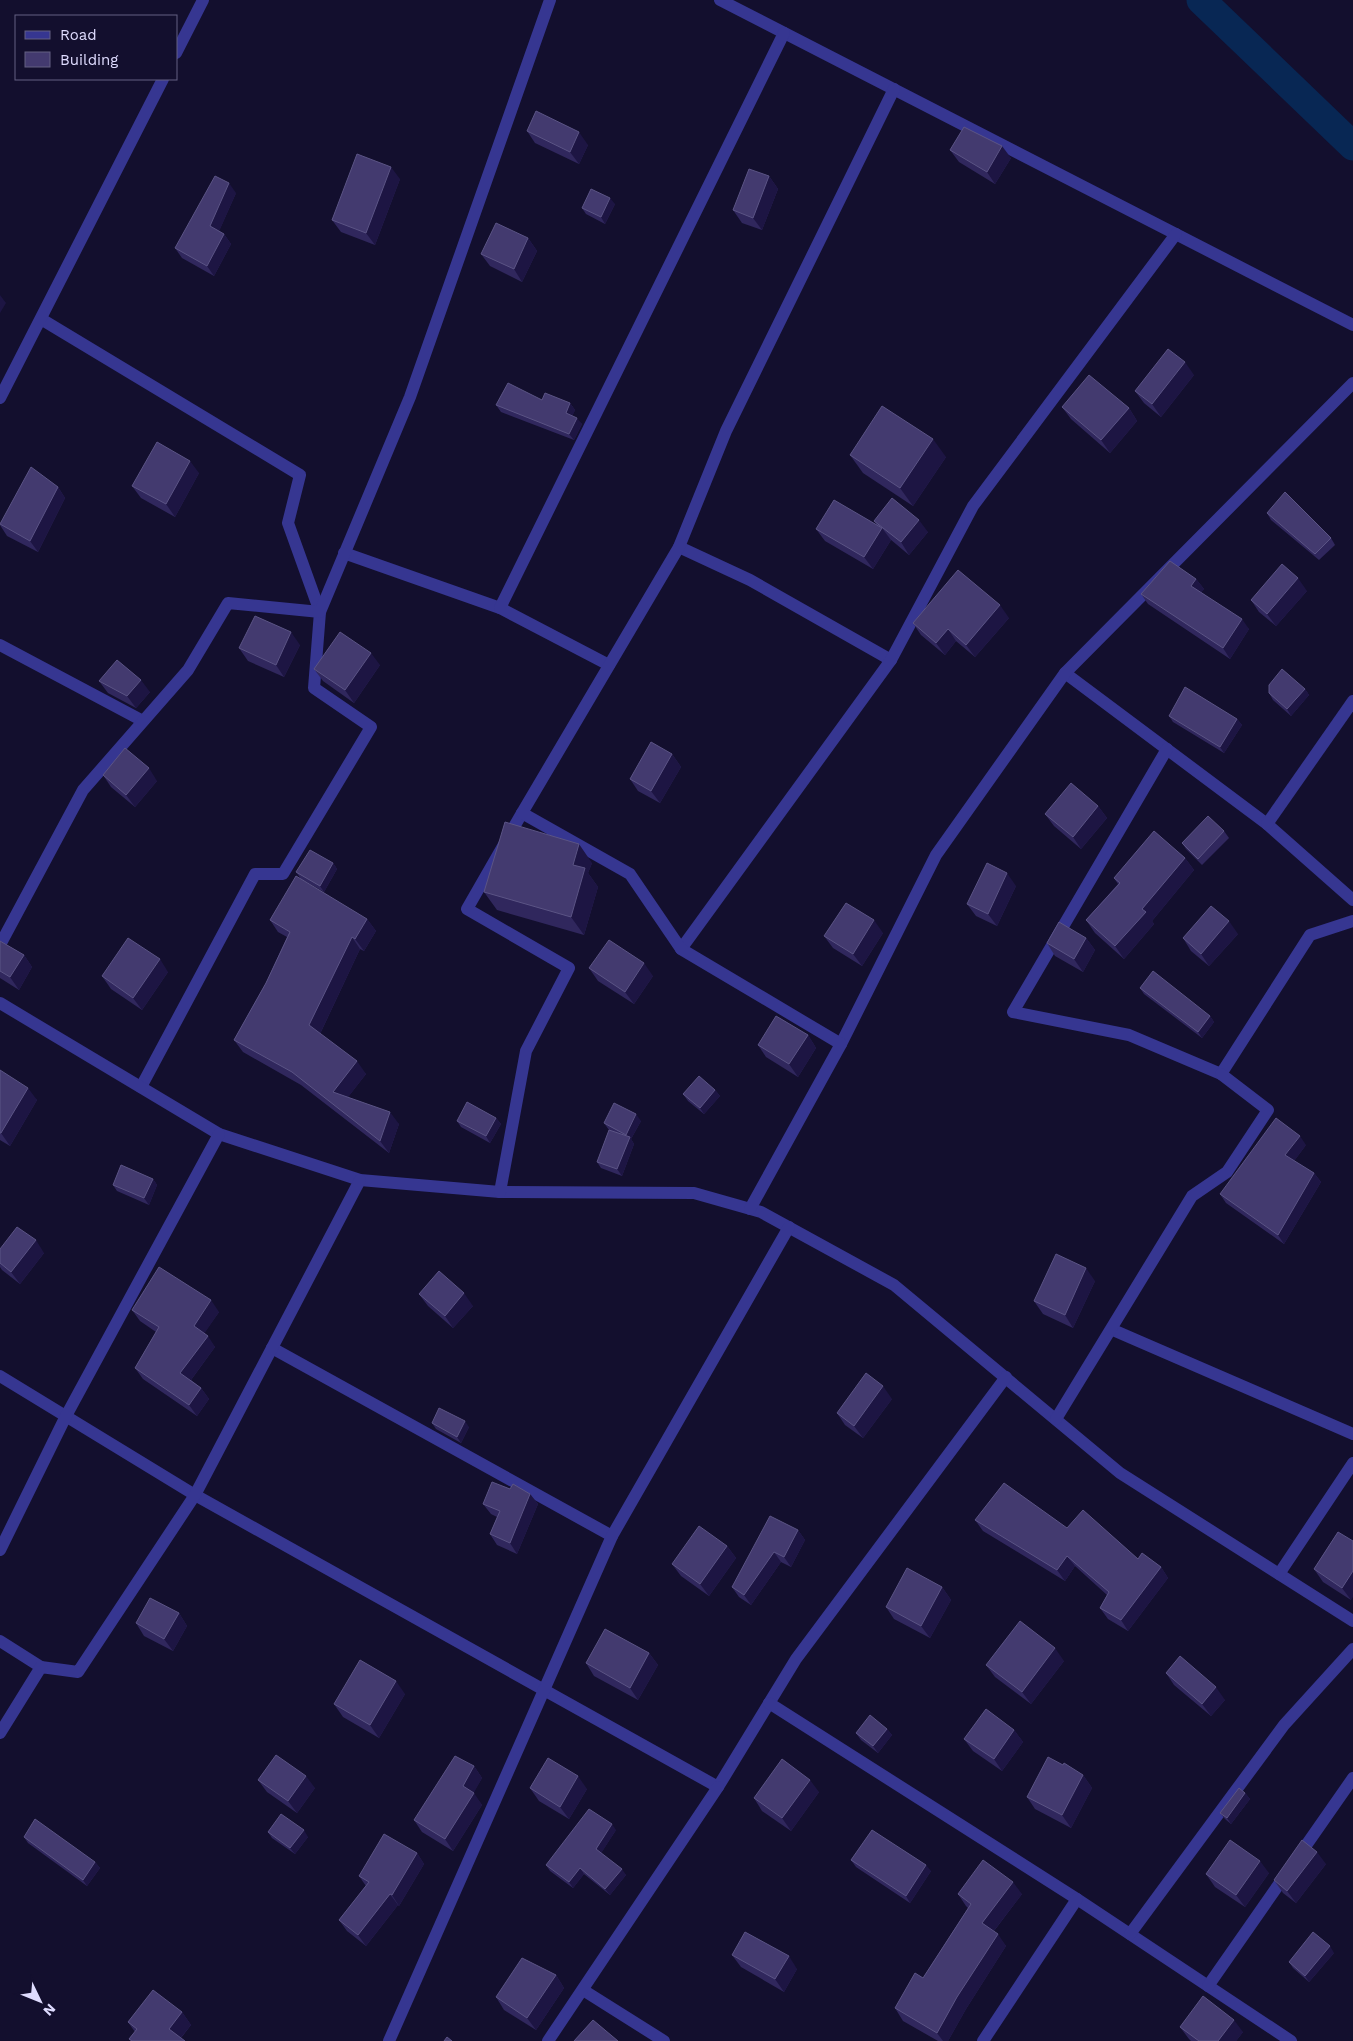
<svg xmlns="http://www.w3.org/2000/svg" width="1353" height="2041" font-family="'Work Sans',sans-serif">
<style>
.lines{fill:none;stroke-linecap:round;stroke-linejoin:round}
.canal{stroke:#082754;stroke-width:29}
.minor{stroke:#363691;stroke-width:12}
.wall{fill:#30275d}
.shaded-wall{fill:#1d1543}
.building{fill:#433a6f;stroke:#5b5485}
</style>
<rect width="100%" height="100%" fill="#130f2e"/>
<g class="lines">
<!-- canal -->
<path class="canal" d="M1201,0L1353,146"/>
<!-- minor -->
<g class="minor">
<path d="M720,0L1353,325"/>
<path d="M176,53L203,0"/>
<path d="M41,319L300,475L288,523L320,612L314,688L371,727L283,874H255L141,1087"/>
<path d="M0,398L163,79"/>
<path d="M679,547L750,580L891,660"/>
<path d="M344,553L500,608"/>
<path d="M0,645L143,721"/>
<path d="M609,665L500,608L784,33"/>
<path d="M1065,673L1267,824L1353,900"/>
<path d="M1167,749L1013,1012L1129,1035L1221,1074L1310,935L1353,921"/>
<path d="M1267,824L1353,701"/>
<path d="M0,945L83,790L188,670L228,603L320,612L410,397L550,0"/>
<path d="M681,949L891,660L973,506L1176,234"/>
<path d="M0,1003L219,1134L360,1180L500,1192L694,1193L761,1212L894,1285L1120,1473L1353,1621"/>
<path d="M841,1044L936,855L1065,673L1353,383"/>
<path d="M500,1192L526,1051L569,968L467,909L522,813"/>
<path d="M750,1209L841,1044L681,949L630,874L522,813L679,547L726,431L894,89"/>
<path d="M1113,1330L1353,1434"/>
<path d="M272,1348L612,1536"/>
<path d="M0,1376L195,1495L718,1787L796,1659L1006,1377"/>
<path d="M1056,1419L1192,1196L1227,1172L1268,1110L1221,1074"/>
<path d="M0,1550L66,1416L219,1134"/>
<path d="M1279,1574L1353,1463"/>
<path d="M0,1641L41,1667"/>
<path d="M769,1703L1077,1899L1291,2041"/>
<path d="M0,1733L41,1667L78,1672L195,1495L360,1180"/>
<path d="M1130,1934L1284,1725L1353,1649"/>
<path d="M1208,1986L1353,1778"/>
<path d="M583,1990L664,2041"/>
<path d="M389,2041L612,1536L789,1227"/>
<path d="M548,2041L718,1787"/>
<path d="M983,2041L1077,1899"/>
</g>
</g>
<!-- wall -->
<g class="wall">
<path d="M527,131L588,145L579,164L535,143Z"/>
<path d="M950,150L1011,158L995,184L959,162Z"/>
<path d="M769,176L778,189L762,230L742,223L733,210Z"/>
<path d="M400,179L375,245L341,232L332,220Z"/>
<path d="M236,193L219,231L224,234L231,244L214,276L182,258L175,248Z"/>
<path d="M615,204L605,224L586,214L582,208Z"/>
<path d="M528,238L537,251L522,282L490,266L481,254Z"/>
<path d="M1194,375L1161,417L1144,403L1135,391Z"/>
<path d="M542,400L570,403L575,410L572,416L582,424L574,440L501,412L496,405Z"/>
<path d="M1062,407L1129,408L1137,421L1110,453L1071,419Z"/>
<path d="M850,455L946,457L913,506L863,473Z"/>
<path d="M199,473L175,517L141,498L132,486Z"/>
<path d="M58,487L65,498L38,552L7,536L0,525Z"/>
<path d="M1267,513L1331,538L1335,545L1319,560L1271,520Z"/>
<path d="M874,521L928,532L909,555L890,539L891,540L873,569L825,541L816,529L877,525Z"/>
<path d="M1196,579L1204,589L1201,592L1249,629L1230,659L1148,604L1141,594Z"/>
<path d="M1307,591L1276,626L1259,612L1251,600Z"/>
<path d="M1009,618L975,657L956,641L945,655L921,635L913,623Z"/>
<path d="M300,645L284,677L248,661L239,648Z"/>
<path d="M380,665L354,703L323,681L314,669Z"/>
<path d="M99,681L150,692L136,708L108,693Z"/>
<path d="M1305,689L1309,695L1291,716L1273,700L1269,693Z"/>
<path d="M1169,716L1237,719L1242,725L1224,753L1173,722Z"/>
<path d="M672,754L681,767L660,803L638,791L630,779Z"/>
<path d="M103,775L157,781L135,807L111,787Z"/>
<path d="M1098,806L1107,818L1081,849L1054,826L1045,814Z"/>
<path d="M1224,831L1229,838L1202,865L1186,849L1182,843Z"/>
<path d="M1185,858L1194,870L1152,921L1154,924L1124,959L1095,933L1086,920L1118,884L1114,878Z"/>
<path d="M333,863L337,869L324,892L301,879L296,872Z"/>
<path d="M592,863L588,873L598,887L584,935L497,910L484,892Z"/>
<path d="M1016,886L997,926L976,916L967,904Z"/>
<path d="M367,919L376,931L364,951L360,949L320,1034L366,1074L348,1097L399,1124L389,1153L301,1085L243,1052L234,1040L266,983L287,937L278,932L270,920Z"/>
<path d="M883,933L862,966L833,948L824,936Z"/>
<path d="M1238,934L1209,966L1191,951L1183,938Z"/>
<path d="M1086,938L1095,950L1083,972L1055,956L1047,943Z"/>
<path d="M0,941L24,955L32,967L19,990L0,978Z"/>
<path d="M589,968L653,976L634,1004L598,981Z"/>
<path d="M168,972L142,1010L111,989L102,976Z"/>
<path d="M1140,988L1210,1016L1214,1022L1202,1038L1144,994Z"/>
<path d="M808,1035L816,1048L798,1077L766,1057L758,1045Z"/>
<path d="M0,1070L37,1100L10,1146L0,1140Z"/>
<path d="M715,1090L720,1096L704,1114L688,1101L683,1094Z"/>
<path d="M496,1118L501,1124L490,1143L461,1127L457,1121Z"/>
<path d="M641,1121L631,1139L634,1144L622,1176L601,1168L597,1162L609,1130L604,1123Z"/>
<path d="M1306,1145L1294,1161L1314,1173L1321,1182L1284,1244L1226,1203L1220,1194Z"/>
<path d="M153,1179L157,1185L149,1205L117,1191L113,1185Z"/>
<path d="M0,1249L44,1253L20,1284L2,1270L0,1267Z"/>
<path d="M1095,1281L1073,1328L1043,1314L1034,1301Z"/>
<path d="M419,1294L473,1306L453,1328L428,1306Z"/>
<path d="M132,1310L219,1312L204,1333L215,1347L191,1380L201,1388L209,1399L197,1416L143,1379L135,1368L156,1332L140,1321Z"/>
<path d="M892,1399L863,1438L845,1425L837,1413Z"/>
<path d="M432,1423L469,1427L461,1443L436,1429Z"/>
<path d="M510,1489L530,1494L538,1504L517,1554L497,1545L490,1534L497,1517L491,1514L483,1504Z"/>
<path d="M975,1520L1067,1528L1138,1559L1161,1567L1168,1578L1128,1631L1108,1619L1100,1608L1107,1595L1075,1566L1065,1581L983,1531Z"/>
<path d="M798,1530L805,1540L791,1567L781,1562L751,1605L739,1597L732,1587Z"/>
<path d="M1338,1532L1351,1600L1323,1582L1314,1569Z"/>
<path d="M727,1546L736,1558L709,1596L681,1576L672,1564Z"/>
<path d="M942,1587L951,1600L930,1638L894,1619L886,1607Z"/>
<path d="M179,1613L187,1626L173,1651L144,1636L136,1623Z"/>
<path d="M649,1653L658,1665L638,1700L594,1676L586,1663Z"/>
<path d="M1064,1661L1031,1704L995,1677L986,1665Z"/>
<path d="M1166,1673L1225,1700L1211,1716L1174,1685Z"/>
<path d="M405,1694L379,1738L343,1717L334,1704Z"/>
<path d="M887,1729L892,1735L878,1753L861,1740L856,1733Z"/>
<path d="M1014,1730L1023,1742L1002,1771L973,1751L964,1739Z"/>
<path d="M474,1766L482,1778L473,1793L482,1805L453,1851L422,1832L414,1820Z"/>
<path d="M1083,1775L1092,1788L1071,1828L1035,1809L1027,1797Z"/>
<path d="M258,1780L315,1788L297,1813L267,1792Z"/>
<path d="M530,1788L587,1789L569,1819L539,1801Z"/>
<path d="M819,1792L791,1831L762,1811L754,1798Z"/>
<path d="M1245,1793L1250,1799L1231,1824L1225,1819L1220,1813Z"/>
<path d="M616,1830L601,1853L626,1875L610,1895L584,1874L573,1888L550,1871L546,1865Z"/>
<path d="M268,1832L308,1837L295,1854L272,1838Z"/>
<path d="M24,1837L95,1862L100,1868L87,1886L28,1843Z"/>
<path d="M417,1853L424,1864L399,1906L398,1905L366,1946L347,1931L339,1920L366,1886L359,1876Z"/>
<path d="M851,1860L931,1871L910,1903L856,1867Z"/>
<path d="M1326,1864L1296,1903L1283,1893L1274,1880Z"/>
<path d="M1269,1873L1245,1907L1215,1887L1206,1874Z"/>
<path d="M958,1894H1022L994,1931L1006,1946L966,2009L948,2041H938L903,2021L895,2008L923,1978L968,1908L966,1906Z"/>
<path d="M1334,1953L1309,1982L1293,1968L1289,1962Z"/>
<path d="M732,1955L797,1969L784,1992L741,1967Z"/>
<path d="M556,1975L564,1988L536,2030L504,2010L496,1997Z"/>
<path d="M182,2012L191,2025L181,2038L185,2041H131L129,2039L135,2032L128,2022Z"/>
<path d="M1180,2027L1243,2032L1236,2041H1191L1189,2039Z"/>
</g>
<!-- shaded-wall -->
<g class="shaded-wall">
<path d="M579,132L588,145L579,164L570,152Z"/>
<path d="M1002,146L1011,158L995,184L987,172Z"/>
<path d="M391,167L400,179L375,245L366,233Z"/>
<path d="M769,176L778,189L762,230L753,218Z"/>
<path d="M229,183L236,193L217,236L210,226Z"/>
<path d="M610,198L615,204L605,224L601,217Z"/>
<path d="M224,234L231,244L214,276L207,266Z"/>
<path d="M528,238L537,251L522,282L514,269Z"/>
<path d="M0,295L6,303L0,313Z"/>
<path d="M1185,362L1194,375L1161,417L1152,404Z"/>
<path d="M570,403L575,410L571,419L566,413Z"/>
<path d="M1129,408L1137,421L1110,453L1101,440Z"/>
<path d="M577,418L582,424L574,440L569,434Z"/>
<path d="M933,439L946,457L913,506L900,488Z"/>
<path d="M190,461L199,473L175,517L166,504Z"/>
<path d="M58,487L65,498L38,552L30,541Z"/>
<path d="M919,520L928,532L909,555L901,542Z"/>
<path d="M882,528L891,540L873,569L864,557Z"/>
<path d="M1298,578L1307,591L1276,626L1267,614Z"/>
<path d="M1196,579L1204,589L1199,596L1191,586Z"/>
<path d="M1000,605L1009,618L975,657L966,645Z"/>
<path d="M1242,619L1249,629L1230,659L1223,648Z"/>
<path d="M948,629L956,641L945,655L936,643Z"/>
<path d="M291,632L300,645L284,677L276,665Z"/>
<path d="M371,653L380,665L354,703L345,690Z"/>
<path d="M141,680L150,692L136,708L127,696Z"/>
<path d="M1305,689L1309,695L1291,716L1287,709Z"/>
<path d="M1237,719L1242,725L1224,753L1220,747Z"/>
<path d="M672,754L681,767L660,803L651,791Z"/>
<path d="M149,768L157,781L135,807L126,795Z"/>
<path d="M1098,806L1107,818L1081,849L1073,837Z"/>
<path d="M579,844L592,863L588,873L598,887L584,935L571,917L573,865Z"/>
<path d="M1185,858L1194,870L1152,921L1154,924L1124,959L1115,946L1142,909Z"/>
<path d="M333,863L337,869L324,892L320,886Z"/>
<path d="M1007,873L1016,886L997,926L988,914Z"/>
<path d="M367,919L376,931L364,951L355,939Z"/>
<path d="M874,920L883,933L862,966L853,954Z"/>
<path d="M1229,921L1238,934L1209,966L1201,954Z"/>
<path d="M352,937L360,949L318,1038L309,1025Z"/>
<path d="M1086,938L1095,950L1083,972L1074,959Z"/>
<path d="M24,955L32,967L19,990L10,977Z"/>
<path d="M160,959L168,972L142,1010L133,998Z"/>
<path d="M644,963L653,976L634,1004L625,992Z"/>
<path d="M1210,1016L1214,1022L1202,1038L1198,1032Z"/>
<path d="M808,1035L816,1048L798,1077L789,1064Z"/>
<path d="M357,1061L366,1074L342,1105L333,1092Z"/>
<path d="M28,1088L37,1100L10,1146L1,1133Z"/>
<path d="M715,1090L720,1096L704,1114L700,1108Z"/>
<path d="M390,1112L399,1124L389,1153L380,1141Z"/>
<path d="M636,1114L641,1121L631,1139L634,1144L622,1176L617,1169L629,1139L626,1135Z"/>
<path d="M496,1118L501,1124L490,1143L486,1136Z"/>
<path d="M1300,1136L1306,1145L1292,1164L1285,1155Z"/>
<path d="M1314,1173L1321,1182L1284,1244L1278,1235Z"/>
<path d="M153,1179L157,1185L149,1205L144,1198Z"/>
<path d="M36,1240L44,1253L20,1284L11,1272Z"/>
<path d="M1086,1268L1095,1281L1073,1328L1065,1315Z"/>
<path d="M464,1293L473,1306L453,1328L445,1316Z"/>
<path d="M211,1300L219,1312L202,1337L194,1326Z"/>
<path d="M208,1336L215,1347L188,1384L180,1373Z"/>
<path d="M883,1386L892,1399L863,1438L854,1426Z"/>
<path d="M201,1388L209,1399L197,1416L189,1405Z"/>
<path d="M465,1421L469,1427L461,1443L457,1437Z"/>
<path d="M530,1494L538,1504L517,1554L510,1543Z"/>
<path d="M798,1530L805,1540L791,1567L784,1557Z"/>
<path d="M727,1546L736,1558L709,1596L700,1584Z"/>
<path d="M774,1552L781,1562L751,1605L744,1595Z"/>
<path d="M1067,1556L1075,1566L1065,1581L1057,1570Z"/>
<path d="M1161,1567L1168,1578L1128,1631L1121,1620Z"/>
<path d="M1353,1571V1597L1351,1600L1342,1588Z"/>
<path d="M942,1587L951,1600L930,1638L921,1626Z"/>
<path d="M179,1613L187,1626L173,1651L164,1639Z"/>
<path d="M1055,1648L1064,1661L1031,1704L1022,1692Z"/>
<path d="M649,1653L658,1665L638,1700L630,1688Z"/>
<path d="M396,1681L405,1694L379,1738L370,1725Z"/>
<path d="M1216,1687L1225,1700L1211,1716L1202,1704Z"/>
<path d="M887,1729L892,1735L878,1753L873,1746Z"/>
<path d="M1014,1730L1023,1742L1002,1771L994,1759Z"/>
<path d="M474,1766L482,1778L471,1798L463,1786Z"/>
<path d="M1083,1775L1092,1788L1071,1828L1062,1815Z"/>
<path d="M306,1776L315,1788L297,1813L288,1801Z"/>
<path d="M578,1776L587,1789L569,1819L560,1807Z"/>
<path d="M810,1780L819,1792L791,1831L782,1818Z"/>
<path d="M474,1793L482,1805L453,1851L445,1839Z"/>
<path d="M1245,1793L1250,1799L1231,1824L1227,1818Z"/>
<path d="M612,1824L616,1830L600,1855L596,1849Z"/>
<path d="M304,1830L308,1837L295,1854L290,1848Z"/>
<path d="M1317,1852L1326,1864L1296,1903L1287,1891Z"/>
<path d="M417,1853L424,1864L399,1906L392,1895Z"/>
<path d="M1260,1861L1269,1873L1245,1907L1236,1895Z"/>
<path d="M95,1862L100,1868L87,1886L83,1880Z"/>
<path d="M926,1865L931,1871L910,1903L906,1896Z"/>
<path d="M580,1868L584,1874L573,1888L569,1882Z"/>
<path d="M622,1869L626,1875L610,1895L605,1889Z"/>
<path d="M1013,1882L1022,1894L990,1936L982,1923Z"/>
<path d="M390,1894L398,1905L366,1946L358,1935Z"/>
<path d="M998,1934L1006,1946L966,2009L948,2041H943L937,2033L957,1997Z"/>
<path d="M1330,1946L1334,1953L1309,1982L1305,1976Z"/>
<path d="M789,1956L797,1969L784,1992L775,1979Z"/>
<path d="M556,1975L564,1988L536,2030L527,2018Z"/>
<path d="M182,2012L191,2025L178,2041L169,2029Z"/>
<path d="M1234,2020L1243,2032L1236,2041H1218Z"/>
</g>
<!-- building -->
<g class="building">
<path d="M536,111L579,132L570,152L527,131Z"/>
<path d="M964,127L1002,146L987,172L950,150Z"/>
<path d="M357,154L391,167L366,233L332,220Z"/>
<path d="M749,169L769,176L753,218L733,210Z"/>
<path d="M215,176L229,183L210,226L224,234L207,266L175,248Z"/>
<path d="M591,189L610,198L601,217L582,208Z"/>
<path d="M496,223L528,238L514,269L481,254Z"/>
<path d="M1168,349L1185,362L1152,404L1135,391Z"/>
<path d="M1089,375L1129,408L1101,440L1062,407Z"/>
<path d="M508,383L542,400L545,393L570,403L566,413L577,418L569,434L496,405Z"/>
<path d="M882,406L933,439L900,488L850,455Z"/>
<path d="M157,442L190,461L166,504L132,486Z"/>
<path d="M31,467L58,487L30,541L0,524Z"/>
<path d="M1285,492L1331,538L1315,554L1267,513Z"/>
<path d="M892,498L919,520L901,542L874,521Z"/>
<path d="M834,500L882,528L864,557L816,529Z"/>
<path d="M1170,561L1196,579L1191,586L1242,619L1223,648L1141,594Z"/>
<path d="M1282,564L1298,578L1267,614L1251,600Z"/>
<path d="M958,570L1000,605L966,645L948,629L936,643L913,623Z"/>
<path d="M255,616L291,632L276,665L239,648Z"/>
<path d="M340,632L371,653L345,690L314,669Z"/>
<path d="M117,660L141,680L127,696L99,681Z"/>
<path d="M1282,669L1305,689L1287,709L1269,693V685Z"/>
<path d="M1185,687L1237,719L1220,747L1169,716Z"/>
<path d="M651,742L672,754L651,791L630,779Z"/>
<path d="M125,748L149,768L126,795L103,775Z"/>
<path d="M1071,783L1098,806L1073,837L1045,814Z"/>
<path d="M1208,816L1224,831L1198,859L1182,843Z"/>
<path d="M505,822L579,844L573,865L585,868L571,917L484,892Z"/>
<path d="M1154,831L1185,858L1142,909L1146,912L1115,946L1086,920L1120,883L1114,878Z"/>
<path d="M310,850L333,863L320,886L296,872Z"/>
<path d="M987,863L1007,873L988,914L967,904Z"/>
<path d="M296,876L367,919L355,939L352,937L309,1025L357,1061L333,1092L390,1112L380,1141L292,1072L234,1040L266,983L290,932L270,920Z"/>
<path d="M846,903L874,920L853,954L824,936Z"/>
<path d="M1211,906L1229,921L1201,954L1183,938Z"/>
<path d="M1059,922L1086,938L1074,959L1047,943Z"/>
<path d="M128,938L160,959L133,998L102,976Z"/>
<path d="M609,940L644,963L625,992L589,968Z"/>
<path d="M0,941L24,955L10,977L0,971Z"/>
<path d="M1153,971L1210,1016L1198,1032L1140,988Z"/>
<path d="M776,1016L808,1035L789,1064L758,1045Z"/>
<path d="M0,1070L28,1088L1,1133H0Z"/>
<path d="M699,1076L715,1090L700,1108L683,1094Z"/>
<path d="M467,1102L496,1118L486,1136L457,1121Z"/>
<path d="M614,1103L636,1114L626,1135L604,1123Z"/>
<path d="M1276,1118L1300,1136L1285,1155L1314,1173L1278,1235L1220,1194Z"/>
<path d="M609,1130L630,1137L617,1169L597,1162Z"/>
<path d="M121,1165L153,1179L144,1198L113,1185Z"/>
<path d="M17,1227L36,1240L11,1272L0,1263V1249Z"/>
<path d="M1056,1254L1086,1268L1065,1315L1034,1301Z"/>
<path d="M159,1267L211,1300L194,1326L208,1336L180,1373L201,1388L189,1405L135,1368L159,1327L132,1310Z"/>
<path d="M439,1271L464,1293L445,1316L419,1294Z"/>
<path d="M866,1373L883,1386L854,1426L837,1413Z"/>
<path d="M439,1408L465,1421L457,1437L432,1423Z"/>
<path d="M492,1482L510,1489L513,1484L530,1494L510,1543L490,1534L500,1511L483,1504Z"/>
<path d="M1004,1483L1067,1528L1083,1510L1138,1559L1142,1553L1161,1567L1121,1620L1100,1608L1109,1592L1067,1556L1057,1570L975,1520Z"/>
<path d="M770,1516L798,1530L784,1557L774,1552L744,1595L732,1587Z"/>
<path d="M699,1526L727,1546L700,1584L672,1564Z"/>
<path d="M1338,1532L1353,1541V1571L1342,1588L1314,1569Z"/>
<path d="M907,1568L942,1587L921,1626L886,1607Z"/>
<path d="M150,1598L179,1613L164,1639L136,1623Z"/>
<path d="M1020,1621L1055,1648L1022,1692L986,1665Z"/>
<path d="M605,1629L649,1653L630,1688L586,1663Z"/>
<path d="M1180,1656L1216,1687L1202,1704L1166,1673Z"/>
<path d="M360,1660L396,1681L370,1725L334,1704Z"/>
<path d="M986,1709L1014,1730L994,1759L964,1739Z"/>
<path d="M870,1715L887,1729L873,1746L856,1733Z"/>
<path d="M276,1755L306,1776L288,1801L258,1780Z"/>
<path d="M455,1756L474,1766L463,1786L474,1793L445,1839L414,1820Z"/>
<path d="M1048,1757L1063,1765L1064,1763L1083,1775L1062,1815L1027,1797Z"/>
<path d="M548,1758L578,1776L560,1807L530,1788Z"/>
<path d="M782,1759L810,1780L782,1818L754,1798Z"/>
<path d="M1239,1788L1245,1793L1227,1818L1220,1813Z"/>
<path d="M589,1809L612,1824L596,1849L622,1869L605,1889L580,1868L569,1882L546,1865Z"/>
<path d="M281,1814L304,1830L290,1848L268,1832Z"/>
<path d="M35,1819L95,1862L83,1880L24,1837Z"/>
<path d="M872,1830L926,1865L906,1896L851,1860Z"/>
<path d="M384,1834L417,1853L392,1895L390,1894L358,1935L339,1920L369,1882L359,1876Z"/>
<path d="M1230,1840L1260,1861L1236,1895L1206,1874Z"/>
<path d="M1302,1840L1317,1852L1287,1891L1274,1880Z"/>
<path d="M983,1860L1013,1882L982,1923L998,1934L957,1997L937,2033L895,2008L915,1973L923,1978L971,1904L958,1894Z"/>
<path d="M745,1932L789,1956L775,1979L732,1955Z"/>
<path d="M1313,1932L1330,1946L1305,1976L1289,1962Z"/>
<path d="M522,1958L556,1975L527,2018L496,1997Z"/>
<path d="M153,1990L182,2012L169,2029L185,2041H132L129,2039L137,2029L128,2022Z"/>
<path d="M1203,1996L1234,2020L1218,2041H1199L1180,2027Z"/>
<path d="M593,2020L618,2041H574Z"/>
<path d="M447,2037L452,2041H444Z"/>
</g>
<!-- legend -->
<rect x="15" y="15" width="162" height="65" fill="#130f2e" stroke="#656182"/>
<rect x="25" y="31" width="25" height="8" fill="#363691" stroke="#656182"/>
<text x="60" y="40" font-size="15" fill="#dfdcff">Road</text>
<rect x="25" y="52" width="25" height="15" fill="#433a6f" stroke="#656182"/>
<text x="60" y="65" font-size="15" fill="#dfdcff">Building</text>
<!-- north arrow -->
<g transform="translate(40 2001) rotate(133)" stroke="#130f2e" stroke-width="4" paint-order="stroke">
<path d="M0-4L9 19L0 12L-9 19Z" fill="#dfdcff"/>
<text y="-8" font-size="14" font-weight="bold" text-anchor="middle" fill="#dfdcff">N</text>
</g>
</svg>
